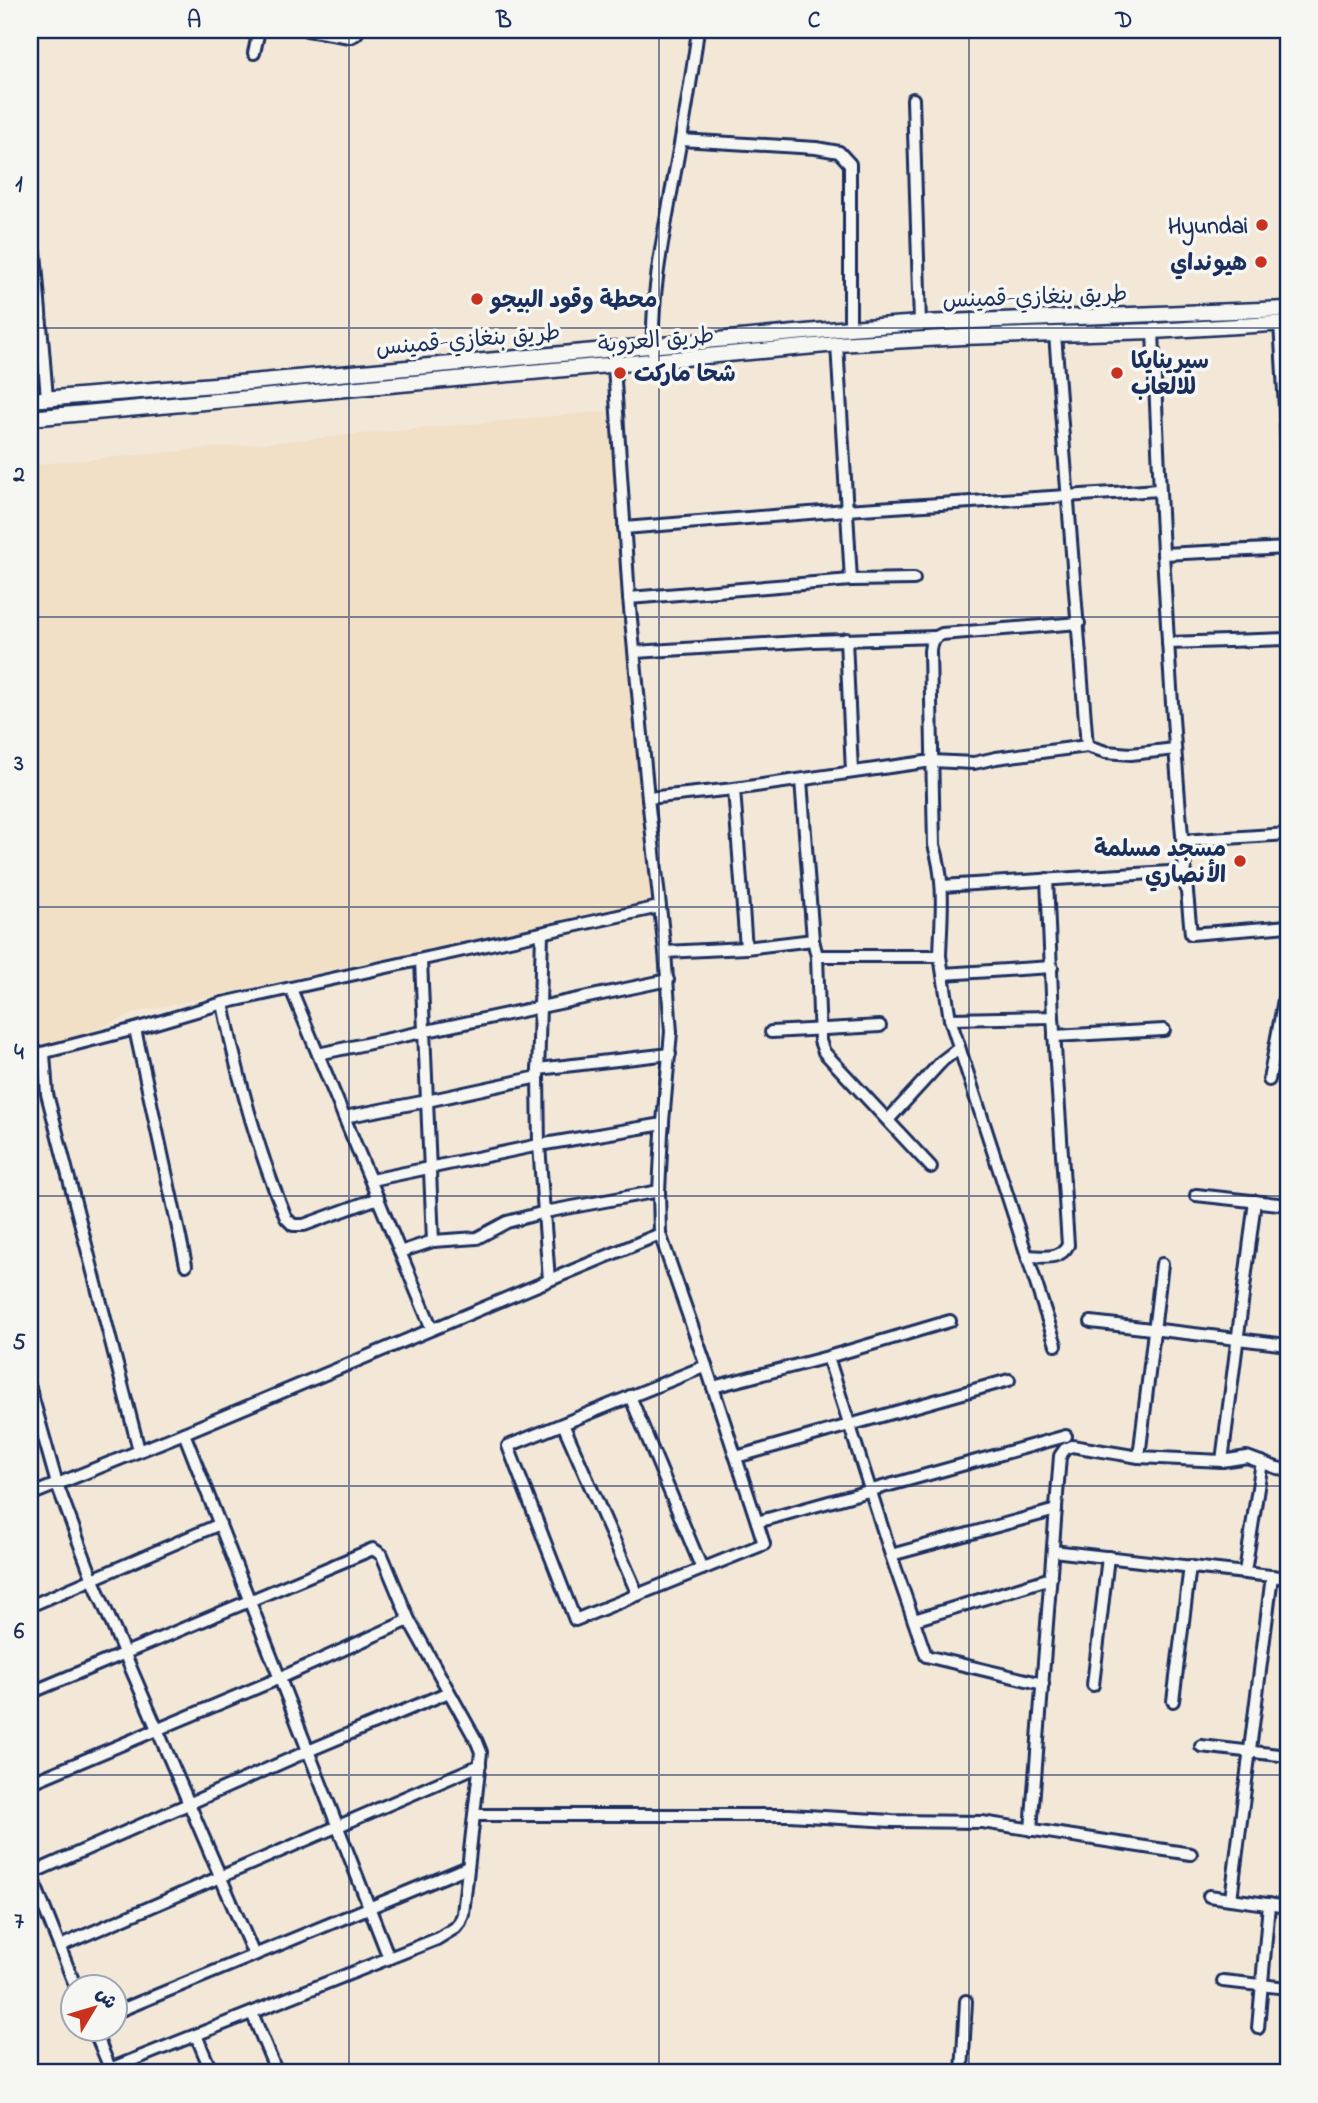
<svg xmlns="http://www.w3.org/2000/svg" width="1318" height="2103" font-family="'Indie Flower','Playpen Sans Arabic',sans-serif">
<style>
.built{fill:#f1dfc6}
.lines{fill:none;stroke-linecap:round;stroke-linejoin:round}
.minor-casing{stroke:#1b2f5e;stroke-width:16}
.major-casing{stroke:#1b2f5e;stroke-width:19}
.minor{stroke:#f6f6f2;stroke-width:10}
.major{stroke:#f6f6f2;stroke-width:14}
.grid{fill:none;stroke:#1b2f5e;stroke-width:2;stroke-opacity:0.55}
.poi-dot{fill:#c8321e;stroke:#f6f6f2;stroke-width:2.5}
.labels{text-anchor:middle;stroke-width:7;stroke-linejoin:round;paint-order:stroke}
.poi-label{font-size:23px;font-weight:bold;fill:#1b2f5e;stroke:#f6f6f2;text-anchor:end}
.street-label{font-size:23px;fill:#1b2f5e;stroke:#f6f6f2}
.neatline{fill:none;stroke:#1b2f5e;stroke-width:2.5}
.grid-label{font-size:23px;text-anchor:middle;font-weight:bold;fill:#1b2f5e}
</style>
<rect width="100%" height="100%" fill="#f3e8d8"/>
<filter id="ink" filterUnits="userSpaceOnUse"><feTurbulence type="fractalNoise" baseFrequency=".0143" numOctaves="2"/><feDisplacementMap in="SourceGraphic" scale="14" xChannelSelector="R" yChannelSelector="G"/><feConvolveMatrix kernelMatrix="1 2 1 2 8 2 1 2 1" color-interpolation-filters="sRGB"/></filter>
<g filter="url(#ink)">
<!-- built -->
<path class="built" d="M608,411L652,900L137,1012L66,1042L30,1048V465Z"/>
<g class="lines">
<!-- minor casing -->
<g class="minor-casing">
<g id="minor">
<path d="M307,30L350,37L356,34L359,30"/>
<path d="M254,53L259,30"/>
<path d="M913,99L920,323"/>
<path d="M681,140L816,148L839,152L850,164V328"/>
<path d="M35,252L47,398"/>
<path d="M1280,323L1288,461"/>
<path d="M1153,331C1161,532 1171,733 1191,934L1288,926"/>
<path d="M1055,334L1087,746"/>
<path d="M653,352C651,298 662,242 672,188C682,135 691,83 698,30"/>
<path d="M624,528L846,510L1159,490"/>
<path d="M1163,554L1288,548"/>
<path d="M851,580L914,579"/>
<path d="M629,598L851,580L837,344"/>
<path d="M846,639L852,772"/>
<path d="M1168,643L1288,639"/>
<path d="M635,652L814,641L935,637"/>
<path d="M801,780L813,940L817,956H940L950,1019L1056,1345"/>
<path d="M734,789L746,948"/>
<path d="M648,798L734,789L932,761L974,763L996,758L1087,746L1106,752L1131,754L1175,749"/>
<path d="M1182,841L1288,834"/>
<path d="M942,886L1185,871"/>
<path d="M542,933L538,1077L539,1145L549,1280"/>
<path d="M665,952L746,948L813,940"/>
<path d="M817,956L820,1041L824,1052L931,1167"/>
<path d="M940,956C941,917 946,883 934,845L930,651C931,641 933,638 942,634L1079,623"/>
<path d="M421,960L433,1241"/>
<path d="M943,974L1052,967"/>
<path d="M291,989L432,1329"/>
<path d="M223,1003C237,1076 257,1149 286,1218L293,1225H304L378,1198"/>
<path d="M950,1019L1053,1017L1047,879"/>
<path d="M135,1029L186,1265"/>
<path d="M771,1032L880,1026"/>
<path d="M1054,1036L1164,1030"/>
<path d="M44,1054L47,1094L139,1450"/>
<path d="M318,1054L668,980"/>
<path d="M30,1056L135,1029L223,1003L659,907"/>
<path d="M538,1069L670,1054"/>
<path d="M1269,1080L1288,978"/>
<path d="M344,1117L427,1101L538,1077"/>
<path d="M888,1120L942,1061L959,1048"/>
<path d="M371,1180L539,1145L663,1124"/>
<path d="M1196,1195L1288,1205"/>
<path d="M660,1234L706,1366L508,1446L575,1620L764,1544L757,1522L1066,1436"/>
<path d="M400,1252L433,1241L477,1238L507,1222L545,1212L659,1191"/>
<path d="M1027,1256C1042,1256 1060,1261 1068,1245L1053,1017"/>
<path d="M1091,1322L1288,1345"/>
<path d="M828,1357L891,1555L926,1656L1043,1684"/>
<path d="M706,1366L757,1522"/>
<path d="M713,1387L828,1357L950,1321"/>
<path d="M30,1388L57,1484L93,1580L254,1955"/>
<path d="M630,1396L702,1569"/>
<path d="M563,1424L638,1595"/>
<path d="M184,1433L389,1958"/>
<path d="M736,1457L1009,1380"/>
<path d="M1139,1457L1162,1264"/>
<path d="M1222,1461L1255,1201"/>
<path d="M30,1495L184,1433L660,1234L659,1191L662,1133L671,1032L665,952L648,798L629,598L614,366"/>
<path d="M1053,1551L1288,1578"/>
<path d="M891,1555L1056,1510"/>
<path d="M1245,1572L1262,1462"/>
<path d="M30,1606L220,1524"/>
<path d="M914,1620L1051,1578"/>
<path d="M1093,1685L1108,1557"/>
<path d="M30,1693L373,1549L382,1555L409,1620L477,1742L481,1752L463,1914L460,1922L455,1928L437,1939L110,2069"/>
<path d="M1173,1701L1190,1566"/>
<path d="M1201,1746L1288,1756"/>
<path d="M30,1783L280,1678L409,1620"/>
<path d="M474,1815H789L892,1821L982,1822L1191,1854"/>
<path d="M1031,1830L1060,1456L1065,1449L1072,1446L1139,1457L1222,1461L1247,1457L1277,1468L1288,1470"/>
<path d="M30,1872L76,1988"/>
<path d="M30,1874L308,1751L449,1692"/>
<path d="M1209,1896L1288,1907"/>
<path d="M1231,1899L1272,1576"/>
<path d="M60,1946L480,1765"/>
<path d="M1223,1981L1288,1988"/>
<path d="M116,2012L468,1867"/>
<path d="M252,2013L277,2073"/>
<path d="M1258,2028L1269,1904"/>
<path d="M94,2030L112,2073"/>
<path d="M196,2035L212,2073"/>
<path d="M1285,2071H1288"/>
<path d="M962,2073L966,2001"/>
</g>
</g>
<!-- major casing -->
<g class="major-casing">
<g id="major">
<path d="M30,400L251,382L850,328L920,323L1288,309"/>
<path d="M30,418L837,344L962,337L1153,331L1288,323"/>
</g>
</g>
<!-- minor -->
<use href="#minor" class="minor"/>
<!-- major -->
<use href="#major" class="major"/>
</g>
</g>
<!-- grid -->
<path class="grid" d="M349,30V2073M659,30V2073M969,30V2073M30,328H1288M30,617H1288M30,907H1288M30,1196H1288M30,1486H1288M30,1775H1288"/>
<!-- markers -->
<g class="poi-dot">
<circle cx="1262" cy="225" r="7"/>
<circle cx="1261" cy="262" r="7"/>
<circle cx="477" cy="299" r="7"/>
<circle cx="620" cy="373" r="7"/>
<circle cx="1117" cy="373" r="7"/>
<circle cx="1240" cy="861" r="7"/>
</g>
<g class="labels">
<!-- poi labels -->
<g class="poi-label">
<text x="1248" y="233">Hyundai</text>
<text x="1247" y="270">هيونداي</text>
<text x="491" y="307" text-anchor="start">محطة وقود البيجو</text>
<text x="1131" y="368" text-anchor="start">سيرينايكا<tspan x="1131" dy="26">للالعاب</tspan></text>
<text x="634" y="381" text-anchor="start">شحا ماركت</text>
<text x="1226" y="856">مسجد مسلمة<tspan x="1226" dy="26">الأنصاري</tspan></text>
</g>
<!-- street labels -->
<g class="street-label">
<text transform="translate(1035 296) rotate(-2)" y="8">طريق بنغازي-قمينس</text>
<text transform="translate(468 339) rotate(-5)" y="8">طريق بنغازي-قمينس</text>
<text transform="translate(656 339) rotate(-5)" y="8">طريق العروبة</text>
</g>
</g>
<!-- margin -->
<rect width="1318" height="2103" fill="none" stroke="#f6f6f2" stroke-width="77"/>
<!-- north arrow -->
<g transform="translate(94 2008) rotate(52)"><circle r="33" fill="#f6f6f2" stroke="#9ea6b7" stroke-width="2"/>
<path d="M0-5L12 26L0 18L-12 26Z" fill="#c8321e"/>
<text y="-10" font-size="19" font-weight="bold" text-anchor="middle" fill="#1b2f5e">ش</text>
</g>
<rect x="38" y="38" width="1242" height="2026" class="neatline"/>
<g class="grid-label">
<text x="194" y="27">A</text>
<text x="504" y="27">B</text>
<text x="814" y="27">C</text>
<text x="1124" y="27">D</text>
<text x="19" y="191">1</text>
<text x="19" y="481">2</text>
<text x="19" y="770">3</text>
<text x="19" y="1059">4</text>
<text x="19" y="1349">5</text>
<text x="19" y="1638">6</text>
<text x="19" y="1928">7</text>
</g>
</svg>
